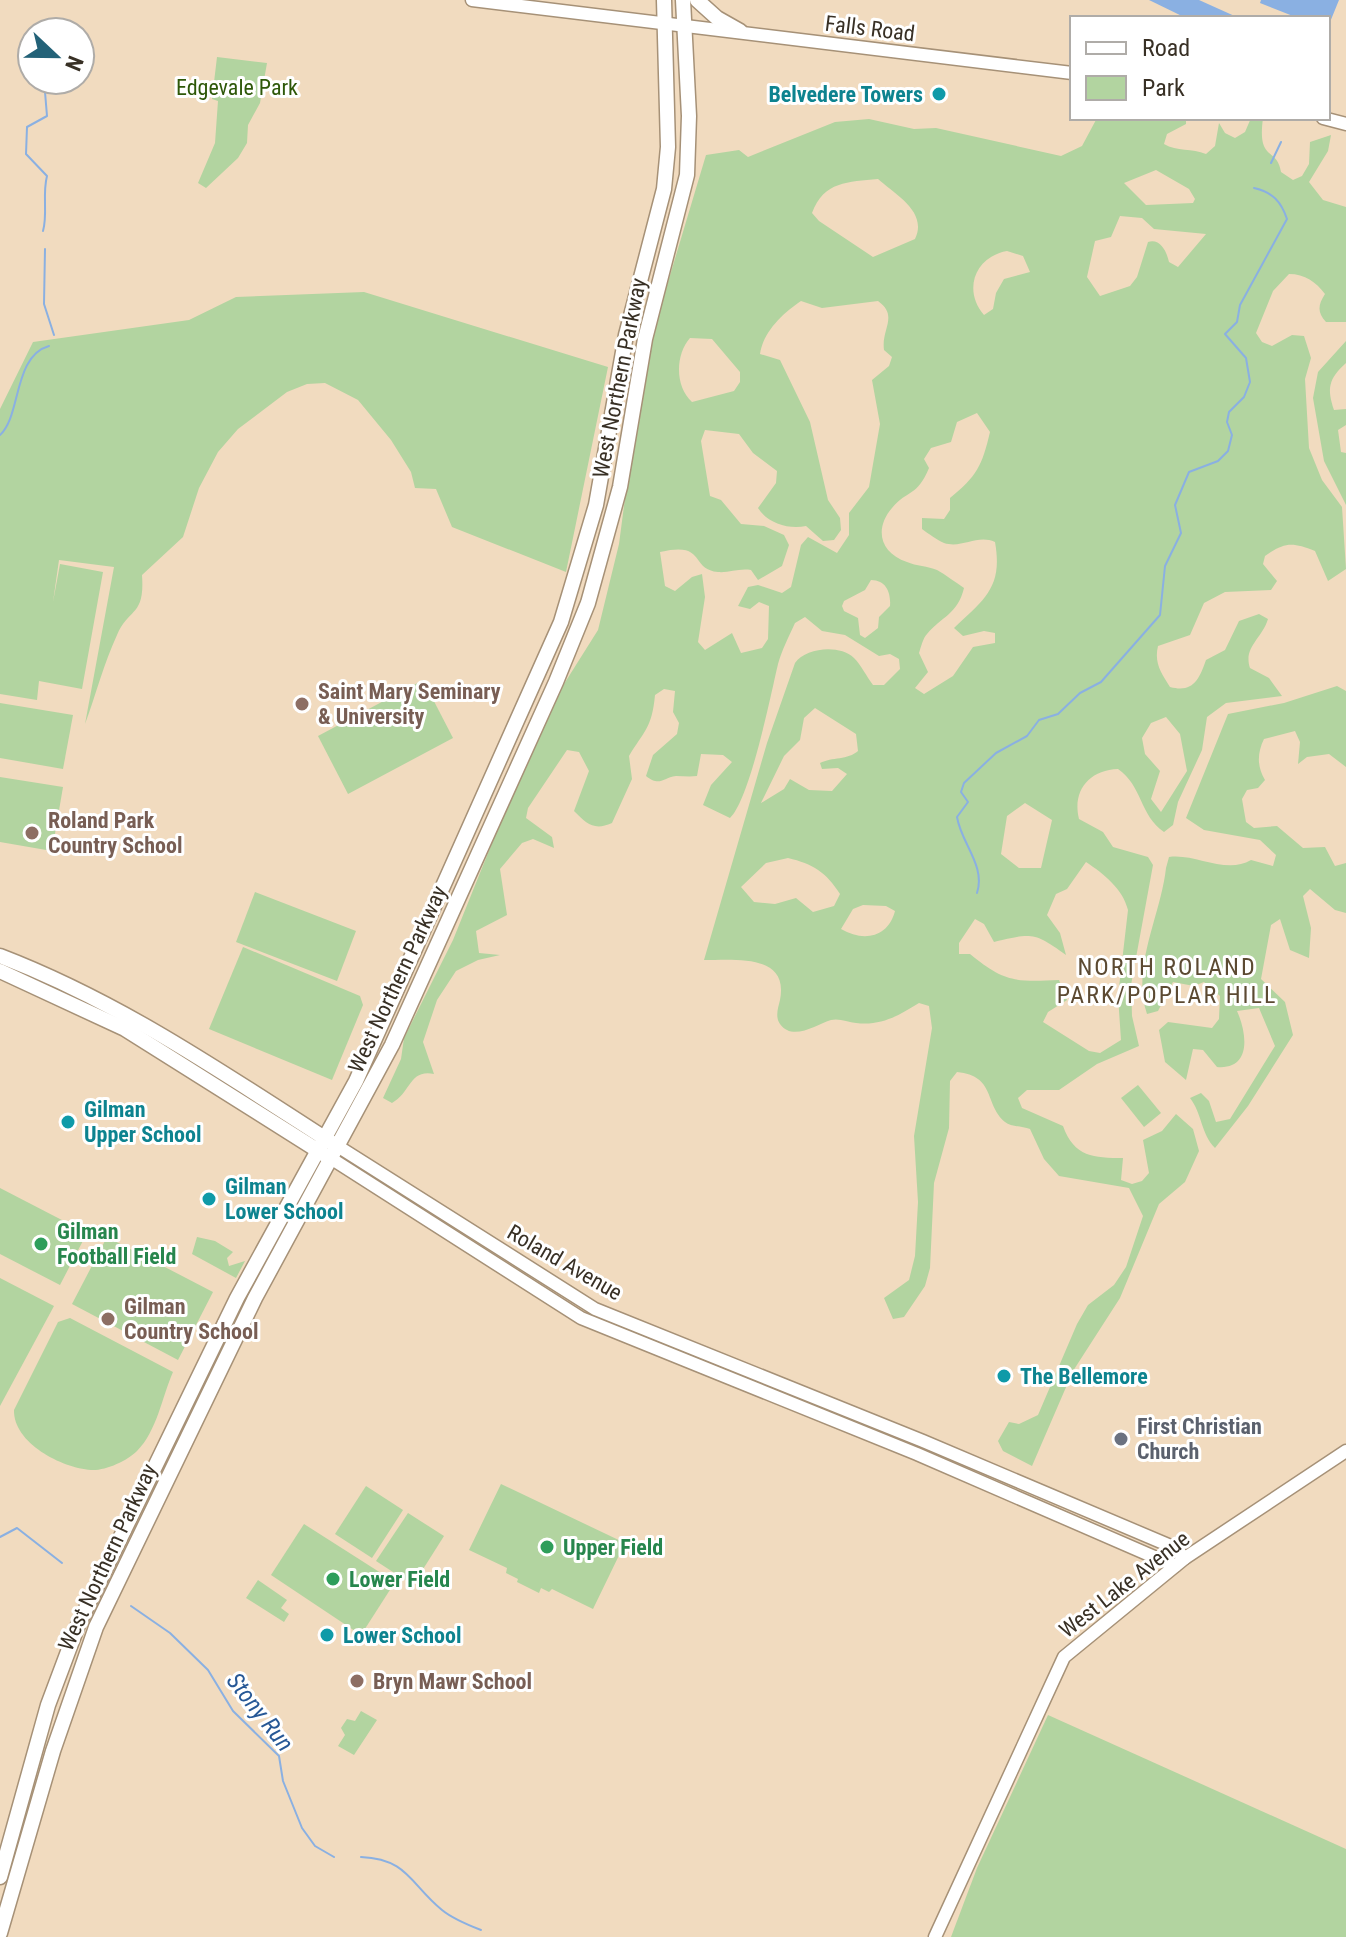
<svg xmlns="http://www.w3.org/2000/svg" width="1346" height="1937" font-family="'Roboto Condensed',sans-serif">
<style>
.green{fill:#b2d4a0;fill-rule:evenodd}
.water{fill:#8ab0e2}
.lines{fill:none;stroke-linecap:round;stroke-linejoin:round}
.stream{stroke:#8ab0e2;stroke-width:2}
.secondary-casing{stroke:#a69177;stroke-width:15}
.primary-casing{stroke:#a69177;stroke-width:17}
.secondary{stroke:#fff;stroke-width:12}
.primary{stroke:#fff;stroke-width:14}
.culture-dot{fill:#0f9aa8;stroke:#fff;stroke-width:3}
.education-dot{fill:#8d6e63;stroke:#fff;stroke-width:3}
.leisure-dot{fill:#2e9e5b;stroke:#fff;stroke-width:3}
.worship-dot{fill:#6b7280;stroke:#fff;stroke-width:3}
.labels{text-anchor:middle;stroke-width:6;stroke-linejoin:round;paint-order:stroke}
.street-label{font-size:22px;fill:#383025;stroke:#fff}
.park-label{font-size:22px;fill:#2e5809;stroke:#fff}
.culture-label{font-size:22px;font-weight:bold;fill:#0d838f;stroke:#fff;text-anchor:start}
.education-label{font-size:22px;font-weight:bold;fill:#785e54;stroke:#fff;text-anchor:start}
.leisure-label{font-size:22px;font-weight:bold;fill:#27864d;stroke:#fff;text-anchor:start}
.worship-label{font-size:22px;font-weight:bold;fill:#5b616d;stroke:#fff;text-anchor:start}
.neighbourhood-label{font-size:24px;letter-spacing:2px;fill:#5c4a32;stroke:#fff}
.water-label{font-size:24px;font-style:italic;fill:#275896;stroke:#fff}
</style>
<rect width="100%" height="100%" fill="#f1dbbf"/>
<!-- green -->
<g class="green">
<path d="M217,57L267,63L260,103L248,125L247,143L238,158L206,188L198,183L215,143L218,101L212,99Z"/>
<path d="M1097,118H1186V124L1167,134L1164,144C1177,152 1192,148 1206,154L1215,146L1219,123L1225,133L1235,138L1245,132L1251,118H1263C1257,163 1277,146 1281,172L1293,180L1302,176L1309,164L1310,142L1331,135L1328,151L1309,182L1323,200L1346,207V322H1326C1317,312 1318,305 1325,294C1316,282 1305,274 1289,274L1273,291L1256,333L1262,342L1272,346L1292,335L1304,336L1311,358L1305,379L1309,448L1322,480L1342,507L1346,569L1328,581L1315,551C1292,542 1285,542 1265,556L1263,564L1277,581L1271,590L1225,592L1204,603L1190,635L1158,646C1154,663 1161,673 1170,687C1193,693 1199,680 1206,660L1225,650L1239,621L1259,614L1268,619C1262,639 1243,647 1250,668L1269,678L1282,696L1226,703L1207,717L1202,750L1178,802L1173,825L1164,832C1140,816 1142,785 1118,769C1089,770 1072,791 1079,819L1103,832L1113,847L1148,857L1153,865L1131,985L1132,1016L1139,1046L1097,1064L1059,1090H1027L1018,1098L1022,1108L1063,1126C1074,1157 1094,1158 1123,1158L1121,1180L1132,1184L1142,1181L1149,1173L1143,1140L1162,1131L1176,1114L1193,1129L1199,1151L1185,1182L1159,1204L1120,1298L1073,1371L1032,1466L1003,1451L998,1441L1009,1422L1019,1424L1038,1415L1077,1324L1088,1305L1114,1285L1126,1267L1143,1216L1129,1188L1059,1176L1044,1159L1030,1129C1022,1126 1011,1127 1005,1122C984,1104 996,1076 957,1072L950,1081L949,1128L934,1183L930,1268L925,1286L904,1317L893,1319L884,1298L909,1280L915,1256L918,1202L914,1136L932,1028L929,1006L919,1003C898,1016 881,1026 856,1023C848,1022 839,1018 831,1020C817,1024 793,1042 780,1024C775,1017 778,1008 780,1000C789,954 737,960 704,960L767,743L795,663C806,648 839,644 854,658C861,665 867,677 873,685H884L900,669L899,659L890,654L879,656L845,635L822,631L805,617L795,623C789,636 782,650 778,664C771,694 750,799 730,818L703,805L711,785L732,762L723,755L701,754L697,776C689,777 683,776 676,776C662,778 660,787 646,776L653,755L677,734L679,723L673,712L675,691L664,689L655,695C652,728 644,731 629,756L632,779L612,823C594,831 587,824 574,811L589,771L579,752L567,750L528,808L526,818L552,837L554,848L533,839L522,843L500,869L507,915L476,931L479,953L500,955L478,960L456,971L437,1000L423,1042L434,1074C409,1069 411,1093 392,1103L383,1098L401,1059L404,1038L453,940L513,791L564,684L598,630L619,544L642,369L706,155L739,150L748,157L835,122L869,119L914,129L936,128L1061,156L1082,146ZM1156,170L1189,189L1195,199L1193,203L1146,205L1124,183ZM878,179C896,195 928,212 915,239L873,257L819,221L812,213C824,181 848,182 878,179ZM1120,216L1142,218L1154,229L1206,234L1178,267L1169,262C1167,253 1161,238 1148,242L1137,277L1130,286L1100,296L1087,277L1095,241L1111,237ZM1007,251L1023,256L1030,272L1004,279L996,293L993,309L984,315C963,291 974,257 1007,251ZM801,301L822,308L878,301C899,316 881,329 884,350L892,357L889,366L872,380L880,424L869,487L849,513V535L837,553L808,537L801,545L791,587L782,593L758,585L748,587L738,606L750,609L759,602L769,606L768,639L762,648L741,653L732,633L705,650L698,642L705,597L702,574L692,577L675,591L665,586L660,552C707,541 689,569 718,572C729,573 739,568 751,570L758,580L782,566L789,545L784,535L764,526L741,524L721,500L710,496L701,441L705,430L739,434L753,453L777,471L776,483L758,508C767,523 789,530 806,526L823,541L834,540L841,530L840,518L828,500L810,422L780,360L760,354C763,332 783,313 801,301ZM690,338L712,339L740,372V382L734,391L692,402C675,387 675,355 690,338ZM977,413L990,432C982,466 977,476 950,498V510L944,519L922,518V529C929,534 937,540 944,543C962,549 977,534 995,542C1003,587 985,599 954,628L963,636L984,631L995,633V643L973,647L953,676L924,694L915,688L928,672L919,653C921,647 923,638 927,634C941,617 958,614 964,588C955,582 946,575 937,570C928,566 916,566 907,562C880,553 874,529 892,508C908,489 917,497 929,468L924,459L931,448L951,442L957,422ZM871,580C887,580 891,594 890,606L879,617L878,628L865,638L860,635L858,618L844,611L842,606L844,601L865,590ZM815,708L856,734L858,751C848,760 832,757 820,763L822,769L838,768L847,774L832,791L809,790L790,779L784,789L761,803L784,756L800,740L804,718ZM1166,717L1180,734L1187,771L1161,812L1151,799L1160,771L1145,754L1142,738L1151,723ZM1025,803L1052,820L1041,868H1019L1001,854L1007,816ZM788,858C813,864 826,872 840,894L834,906L813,912L796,898L775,904L754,902L741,887L766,863ZM1086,862C1104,874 1123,889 1128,910L1118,996L1121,1040L1100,1053L1089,1051L1043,1022L1048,1012L1067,1000L1059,980C1015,982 1004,982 970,954H959V943L975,919L984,924L994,942C1032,933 1034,932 1066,955L1060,933L1047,915L1056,894L1067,889ZM863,905L886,906L895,911C888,938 863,942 841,929L853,909Z"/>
<path d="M364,292L608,367L566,572L452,527L436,489L415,488L411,472L391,440L358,400L325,383L307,384L287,392L238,429L218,452L199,488L183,537L142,575C145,617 129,607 117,635C104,663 96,694 85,724L114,567L59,560L53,602L60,564L103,572L82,689L39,681L37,700L0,694V409L33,342L189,320L236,297Z"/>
<path d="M1346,341V363C1328,379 1327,389 1334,410L1346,409V425L1338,430L1341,452L1346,453V505L1324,461L1313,398L1318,372Z"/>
<path d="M423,680L453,738L348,794L318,736Z"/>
<path d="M1337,686L1346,691V767L1329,754L1307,757L1298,764L1300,742L1295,731L1264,739C1257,753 1257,767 1265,780L1258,788L1247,790L1242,799L1246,822L1254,828L1277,826L1303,848L1325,847L1335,866L1346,863V913L1335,910L1310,889L1303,896L1311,928L1309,958L1290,950L1280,919L1271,925L1261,979L1285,1002L1293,1035L1248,1106L1215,1148C1201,1134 1202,1113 1190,1098L1201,1093L1209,1101L1216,1122L1230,1119L1275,1046L1259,1008L1237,1011C1247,1033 1252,1070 1217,1067L1203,1050L1193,1049L1186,1080L1165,1062L1159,1030L1168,1022L1212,1028L1219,1019L1220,996L1204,982L1194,986L1173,982L1158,1011L1147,1014C1131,967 1161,915 1166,868L1169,857C1195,853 1226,875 1251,860L1273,866L1276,855L1260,840L1204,830L1186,818L1228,714L1284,703Z"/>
<path d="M0,703L73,715L63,769L0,758Z"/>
<path d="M0,777L63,787L52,851L0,842Z"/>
<path d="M255,892L356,931L337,981L236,942Z"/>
<path d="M243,947L360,996L363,1005L332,1080L209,1029Z"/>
<path d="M1138,1085L1161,1113L1144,1127L1121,1098Z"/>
<path d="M0,1188L87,1233L60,1285L0,1254Z"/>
<path d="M107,1237L213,1292L178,1360L72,1304Z"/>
<path d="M197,1237L215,1241L233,1252L227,1258L229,1266L245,1261L236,1278L192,1254Z"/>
<path d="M0,1278L54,1306L0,1406Z"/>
<path d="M70,1318L173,1372C162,1397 157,1431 137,1451C127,1461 105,1471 91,1470C62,1468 13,1443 14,1410L58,1322Z"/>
<path d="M501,1484L625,1543L593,1609L552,1589L549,1592L541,1588L539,1593L517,1582L518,1579L506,1573L507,1568L469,1550Z"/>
<path d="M366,1486L403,1510L372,1558L335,1534Z"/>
<path d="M408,1513L444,1536L413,1585L376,1561Z"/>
<path d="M304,1524L395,1582L361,1635L271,1575Z"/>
<path d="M258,1580L287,1600L281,1608L289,1614L284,1622L246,1598Z"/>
<path d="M361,1711L377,1720L354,1755L338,1746L345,1735L341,1728L347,1719L355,1721Z"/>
<path d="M1048,1715L1346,1849V1937H951L977,1868Z"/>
</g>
<!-- water -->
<g class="water">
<path d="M1149,0H1199L1239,18H1186Z"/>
<path d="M1261,0H1339L1328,27V18H1298L1260,3Z"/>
</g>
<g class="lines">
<!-- stream -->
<g class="stream">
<path d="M27,54L32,64"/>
<path d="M1271,163L1281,142"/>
<path d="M43,231C48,213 42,195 47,176L26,154L27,127L47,116L44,80"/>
<path d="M45,249L44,304L54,335"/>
<path d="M0,435C21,417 13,356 49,346"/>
<path d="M977,893C986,866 961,843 957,817L968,802L961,792L964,783L996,753L1027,736L1039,720L1058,714L1080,693L1101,682L1160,615L1165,566L1181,533L1175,505L1189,472L1218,461L1228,451L1232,435L1227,422L1229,412L1244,397L1250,382L1246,358L1225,334L1237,322L1240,305L1287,219C1281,201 1272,192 1254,188"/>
<path d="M0,1537L17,1528L62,1563"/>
<path d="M131,1606L170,1633L208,1670L233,1711L279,1756L283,1781L302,1828L315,1846L334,1857"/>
<path d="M361,1857C408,1859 410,1884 442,1910C453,1919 468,1925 481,1930"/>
</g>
<!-- secondary casing -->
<g class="secondary-casing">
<g id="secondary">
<path d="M472,0L1072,73"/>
<path d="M1323,118L1346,124"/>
<path d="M339,1147L595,1309L923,1441L1173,1547L1185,1558"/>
<path d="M332,1159L581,1318L917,1454L1175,1566"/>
<path d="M935,1937L1064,1657L1185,1558L1346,1451"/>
</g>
</g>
<!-- primary casing -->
<g class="primary-casing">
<g id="primary">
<path d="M697,0L717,18L740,31"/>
<path d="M0,956C120,1002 225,1074 332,1143"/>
<path d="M0,971L125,1029L325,1155"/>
<path d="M0,1877L48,1705L78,1625L237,1298L356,1081L561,622L596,505L626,335L664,189L668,147L664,0"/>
<path d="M0,1933L53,1751L96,1627L255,1298L392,1045L556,682L588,603L620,487L645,339L687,175L689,116L683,0"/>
</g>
</g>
<!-- secondary -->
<use href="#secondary" class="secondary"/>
<!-- primary -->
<use href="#primary" class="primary"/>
</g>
<!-- markers -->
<g class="culture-dot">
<circle cx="939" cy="94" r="8"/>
<circle cx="68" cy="1122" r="8"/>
<circle cx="209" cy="1199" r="8"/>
<circle cx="1004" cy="1376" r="8"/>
<circle cx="327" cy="1635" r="8"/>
</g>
<g class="education-dot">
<circle cx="302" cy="704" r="8"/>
<circle cx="32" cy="833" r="8"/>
<circle cx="108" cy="1319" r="8"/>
<circle cx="357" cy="1681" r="8"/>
</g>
<g class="leisure-dot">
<circle cx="41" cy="1244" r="8"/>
<circle cx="547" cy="1547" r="8"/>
<circle cx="333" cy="1579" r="8"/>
</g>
<circle class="worship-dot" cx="1121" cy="1439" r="8"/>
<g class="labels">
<!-- street labels -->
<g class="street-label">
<text transform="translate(870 28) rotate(7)" y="8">Falls Road</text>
<text transform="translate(619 378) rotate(-79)" y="8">West Northern Parkway</text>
<text transform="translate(397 979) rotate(-65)" y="8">West Northern Parkway</text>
<text transform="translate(565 1262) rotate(30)" y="8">Roland Avenue</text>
<text transform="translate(107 1557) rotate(-65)" y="8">West Northern Parkway</text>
<text transform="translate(1124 1584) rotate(-38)" y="8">West Lake Avenue</text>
</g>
<!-- park labels -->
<g class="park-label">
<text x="237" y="95">Edgevale Park</text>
</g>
<!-- culture labels -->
<g class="culture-label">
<text x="923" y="102" text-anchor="end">Belvedere Towers</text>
<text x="84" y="1117">Gilman<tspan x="84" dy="25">Upper School</tspan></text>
<text x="225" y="1194">Gilman<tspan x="225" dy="25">Lower School</tspan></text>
<text x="1020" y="1384">The Bellemore</text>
<text x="343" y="1643">Lower School</text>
</g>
<!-- education labels -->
<g class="education-label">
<text x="318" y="699">Saint Mary Seminary<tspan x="318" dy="25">&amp; University</tspan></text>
<text x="48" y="828">Roland Park<tspan x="48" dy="25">Country School</tspan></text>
<text x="124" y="1314">Gilman<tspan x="124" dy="25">Country School</tspan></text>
<text x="373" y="1689">Bryn Mawr School</text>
</g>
<!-- leisure labels -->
<g class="leisure-label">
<text x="57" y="1239">Gilman<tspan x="57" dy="25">Football Field</tspan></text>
<text x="563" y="1555">Upper Field</text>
<text x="349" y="1587">Lower Field</text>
</g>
<!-- worship labels -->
<g class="worship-label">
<text x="1137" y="1434">First Christian<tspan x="1137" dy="25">Church</tspan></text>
</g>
<!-- neighbourhood labels -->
<g class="neighbourhood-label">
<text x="1167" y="975">NORTH ROLAND<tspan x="1167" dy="28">PARK/POPLAR HILL</tspan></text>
</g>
<!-- water labels -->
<g class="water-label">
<text transform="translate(260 1712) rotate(52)" y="8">Stony Run</text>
</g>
</g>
<!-- legend -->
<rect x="1070" y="16" width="260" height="104" fill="#ffffff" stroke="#afaca8" stroke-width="2"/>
<rect x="1086" y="42" width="40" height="12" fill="#ffffff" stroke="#afaca8" stroke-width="2"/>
<text x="1142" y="56" font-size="24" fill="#383025">Road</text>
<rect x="1086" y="76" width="40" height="24" fill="#b2d4a0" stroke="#afaca8" stroke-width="2"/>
<text x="1142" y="96" font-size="24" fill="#383025">Park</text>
<!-- north arrow -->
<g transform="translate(56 56) rotate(112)"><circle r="38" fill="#ffffff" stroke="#afaca8" stroke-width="2"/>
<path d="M0-6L14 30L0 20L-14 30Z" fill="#236278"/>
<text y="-12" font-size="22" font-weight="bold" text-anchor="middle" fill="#383025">N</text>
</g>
</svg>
